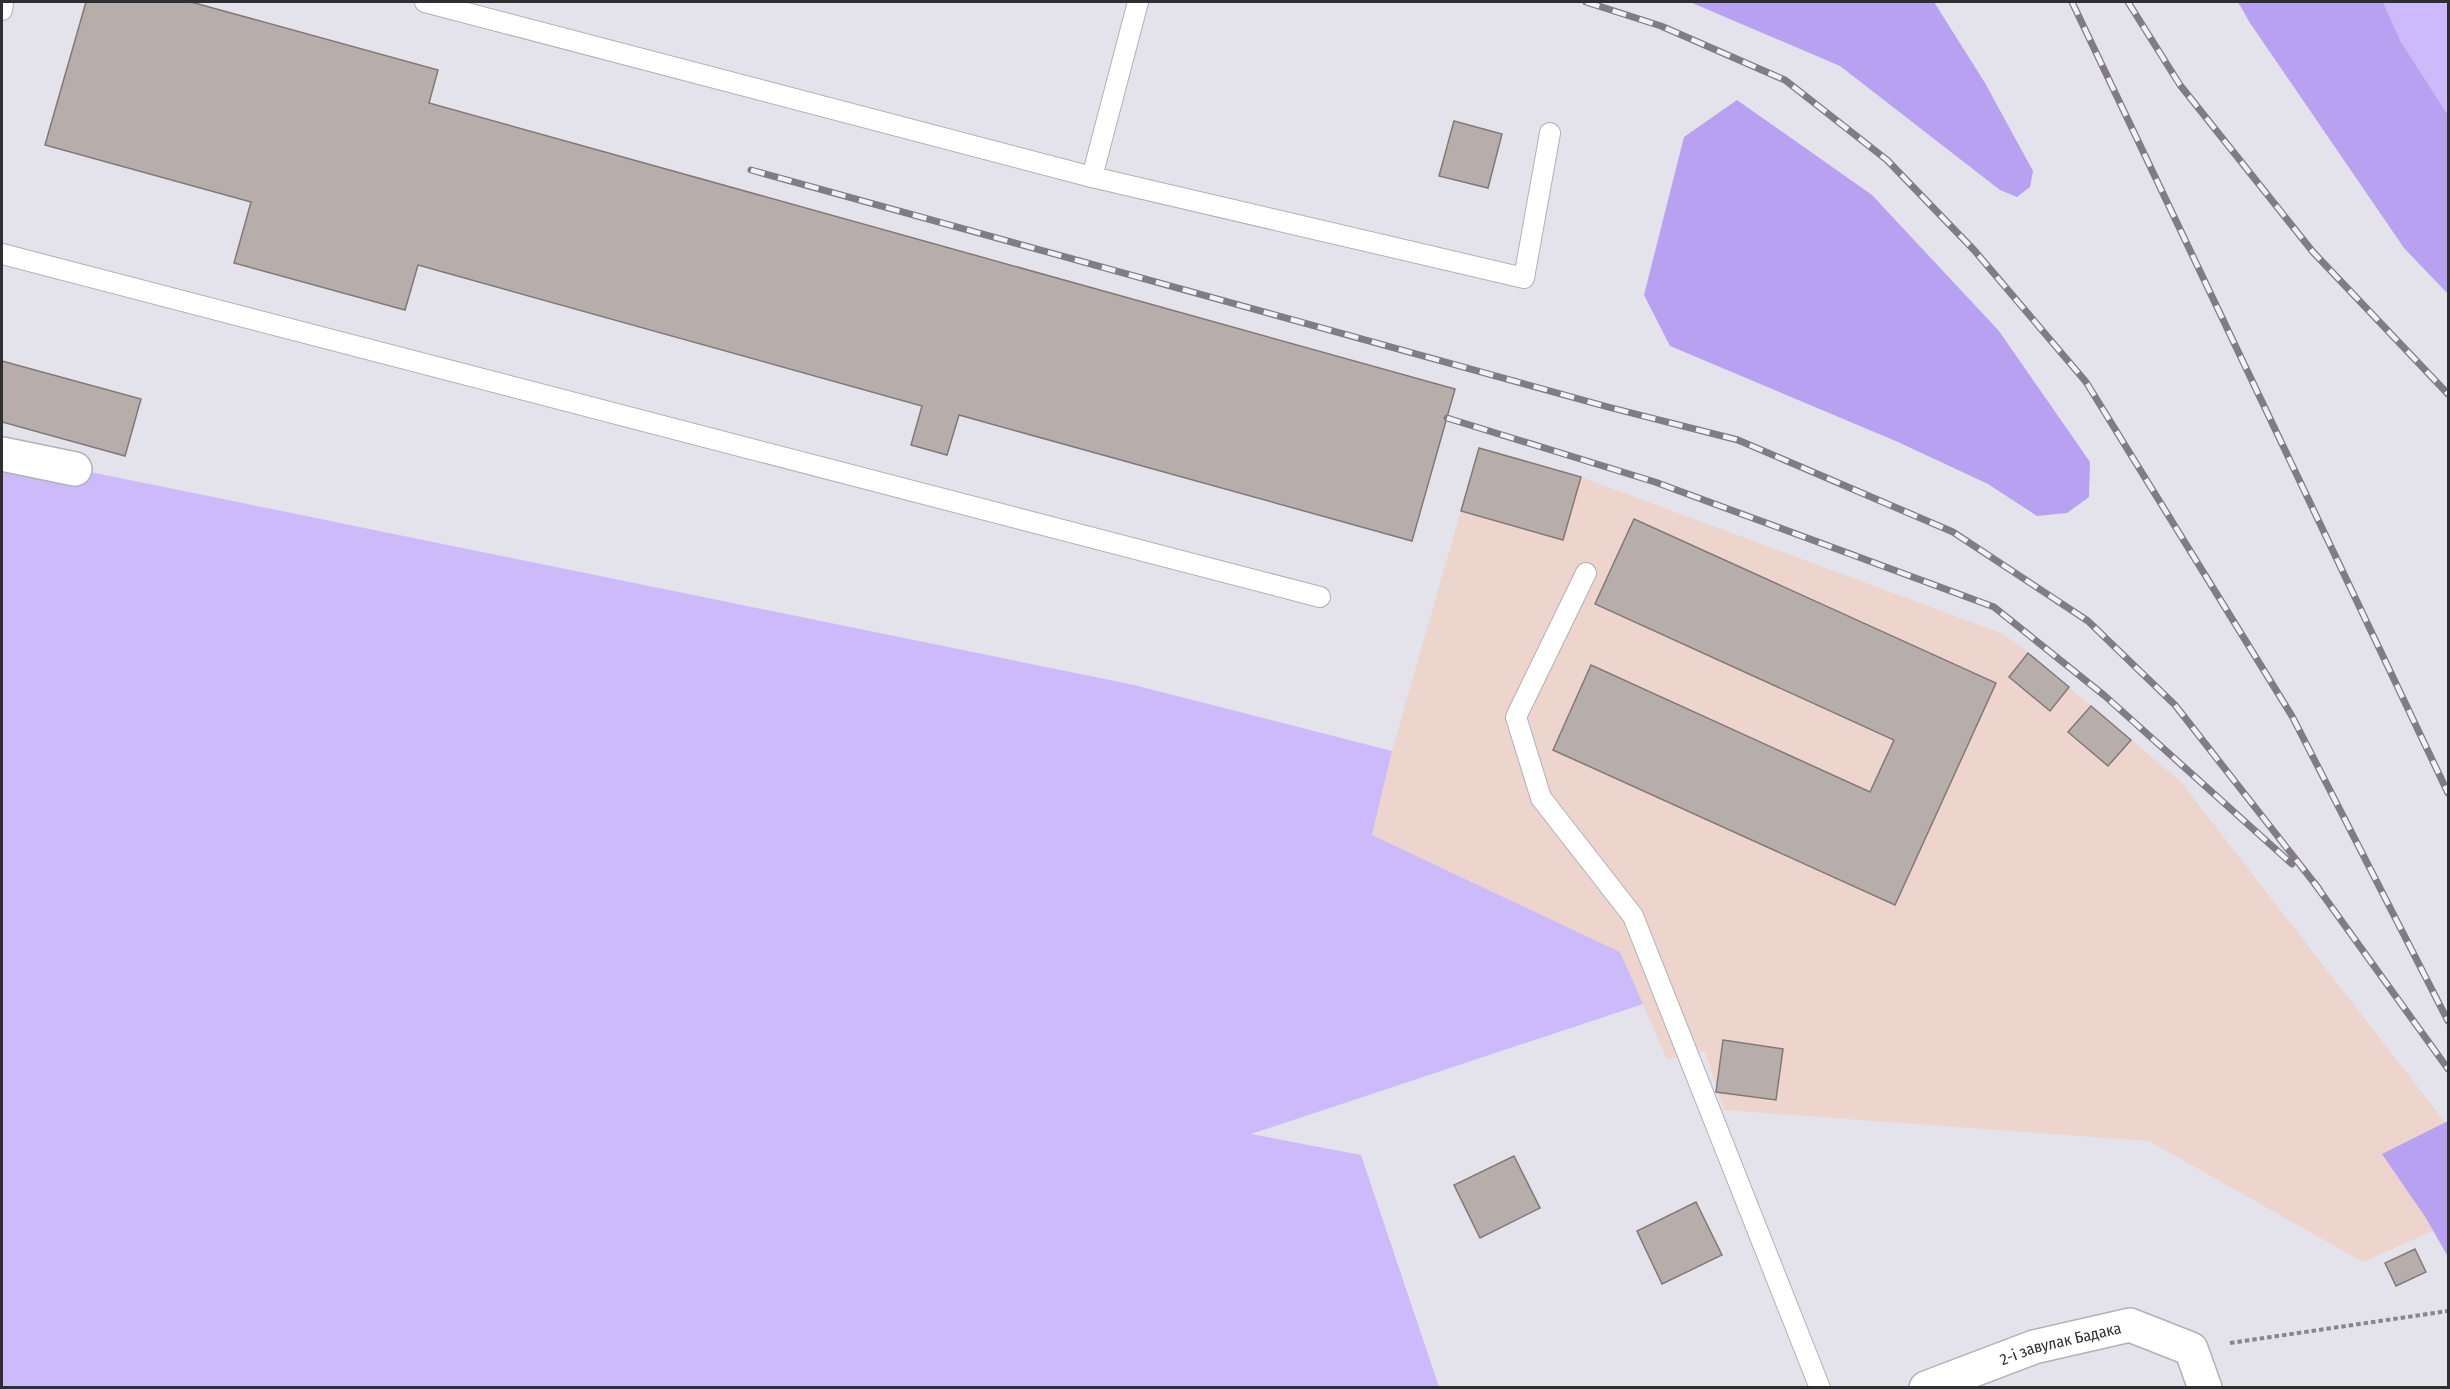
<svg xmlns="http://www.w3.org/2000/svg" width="2450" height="1389" font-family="'Fira Sans Condensed',sans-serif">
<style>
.industrial{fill:#edd4cc}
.green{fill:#ccbafa}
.forest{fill:#b9a1f1}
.building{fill:#b7aeac;stroke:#827977;stroke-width:1.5}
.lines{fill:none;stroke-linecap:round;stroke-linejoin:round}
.lane-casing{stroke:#b2b0b8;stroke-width:22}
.street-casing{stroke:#b2b0b8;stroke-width:36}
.path{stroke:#88868c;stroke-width:4;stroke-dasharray:4.5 3;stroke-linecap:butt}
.lane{stroke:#fff;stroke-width:20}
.street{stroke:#fff;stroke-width:33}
.rail-casing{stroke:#7f7d83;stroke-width:7}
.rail{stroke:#f2f0f8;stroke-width:4.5;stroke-dasharray:14;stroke-linecap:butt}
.labels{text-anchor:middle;stroke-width:4.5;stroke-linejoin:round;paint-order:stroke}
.street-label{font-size:16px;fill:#2f2e31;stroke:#f2f0f8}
</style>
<rect width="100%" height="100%" fill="#e4e2eb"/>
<!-- industrial -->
<path class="industrial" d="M1479,448L1581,477L2003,634L2028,653L2180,781L2448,1126V1224L2363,1262L2149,1141L1724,1110L1705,1051L1667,1059L1620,952L1372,835L1392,751Z"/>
<!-- green -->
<g class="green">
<path d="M2383,2H2448V115L2401,42Z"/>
<path d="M2,454L1134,685L1392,751L1372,835L1620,952L1643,1004L1251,1134L1361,1155L1439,1387H2Z"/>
</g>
<!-- forest -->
<g class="forest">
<path d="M1690,2H1934L1985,83L2033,171L2030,187L2017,197L2000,190L1840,66Z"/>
<path d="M2238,2H2383L2401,42L2448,115V294L2404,248L2250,23Z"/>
<path d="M1737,100L1872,195L1999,331L2090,462L2089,497L2067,513L2037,516L1988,484L1898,442L1670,346L1644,295L1684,137Z"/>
<path d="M2448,1121V1257L2426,1218L2382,1154Z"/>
</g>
<!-- building -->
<g class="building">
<path d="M86,2H191L438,70L429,103L1455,389L1412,541L959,415L947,455L911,445L922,406L418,265L405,310L234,263L251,202L45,145Z"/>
<path d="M1454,121L1502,134L1488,188L1439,176Z"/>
<path d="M2,361L141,399L125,456L2,422Z"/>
<path d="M1479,448L1581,477L1563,540L1461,511Z"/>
<path d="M1634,519L1996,683L1895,905L1553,750L1591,665L1870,792L1894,740L1595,604Z"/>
<path d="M2028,653L2069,687L2050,711L2009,677Z"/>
<path d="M2091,706L2131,740L2108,766L2068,732Z"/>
<path d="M1723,1040L1783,1049L1776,1100L1716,1092Z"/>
<path d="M1514,1156L1540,1208L1480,1238L1454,1185Z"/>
<path d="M1696,1202L1722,1255L1662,1284L1637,1231Z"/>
<path d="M2415,1249L2426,1272L2396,1286L2385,1263Z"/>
</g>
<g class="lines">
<!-- lane casing -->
<g class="lane-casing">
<g id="lane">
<path d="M425,2L1092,177L1138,2"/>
<path d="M2,10L3,2"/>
<path d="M1092,177L1524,278L1550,133"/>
<path d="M2,254L1320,597"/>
<path d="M1586,573L1516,717L1541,798L1633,916L1820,1388"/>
</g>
</g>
<!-- street casing -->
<g class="street-casing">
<g id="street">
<path d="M2,454L75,469"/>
<path id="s1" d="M1926,1388L2034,1347L2130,1325L2191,1349L2205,1388"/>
</g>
</g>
<!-- path -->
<path class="path" d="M2230,1343L2448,1311"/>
<!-- lane -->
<use href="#lane" class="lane"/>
<!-- street -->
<use href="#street" class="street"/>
<!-- rail casing -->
<g class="rail-casing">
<g id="rail">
<path d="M1586,2L1661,26L1785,80L1887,160L1974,250L2086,382L2292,716L2448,1021"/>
<path d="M2072,2L2448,793"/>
<path d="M2128,2L2180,85L2313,252L2448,394"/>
<path d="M751,170L1608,407L1738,440L1953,532L2088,621L2175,705L2319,889"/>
<path d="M1447,418L1655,482L1994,607L2105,696L2292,864"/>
<path d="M2315,884L2448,1069"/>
</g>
</g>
<!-- rail -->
<use href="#rail" class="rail"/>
</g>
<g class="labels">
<!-- street labels -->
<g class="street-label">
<text dy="6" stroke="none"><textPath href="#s1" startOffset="142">2-і завулак Бадака</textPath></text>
</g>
</g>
<!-- border -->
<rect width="2450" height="1389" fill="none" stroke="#2f2e31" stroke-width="6"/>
</svg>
